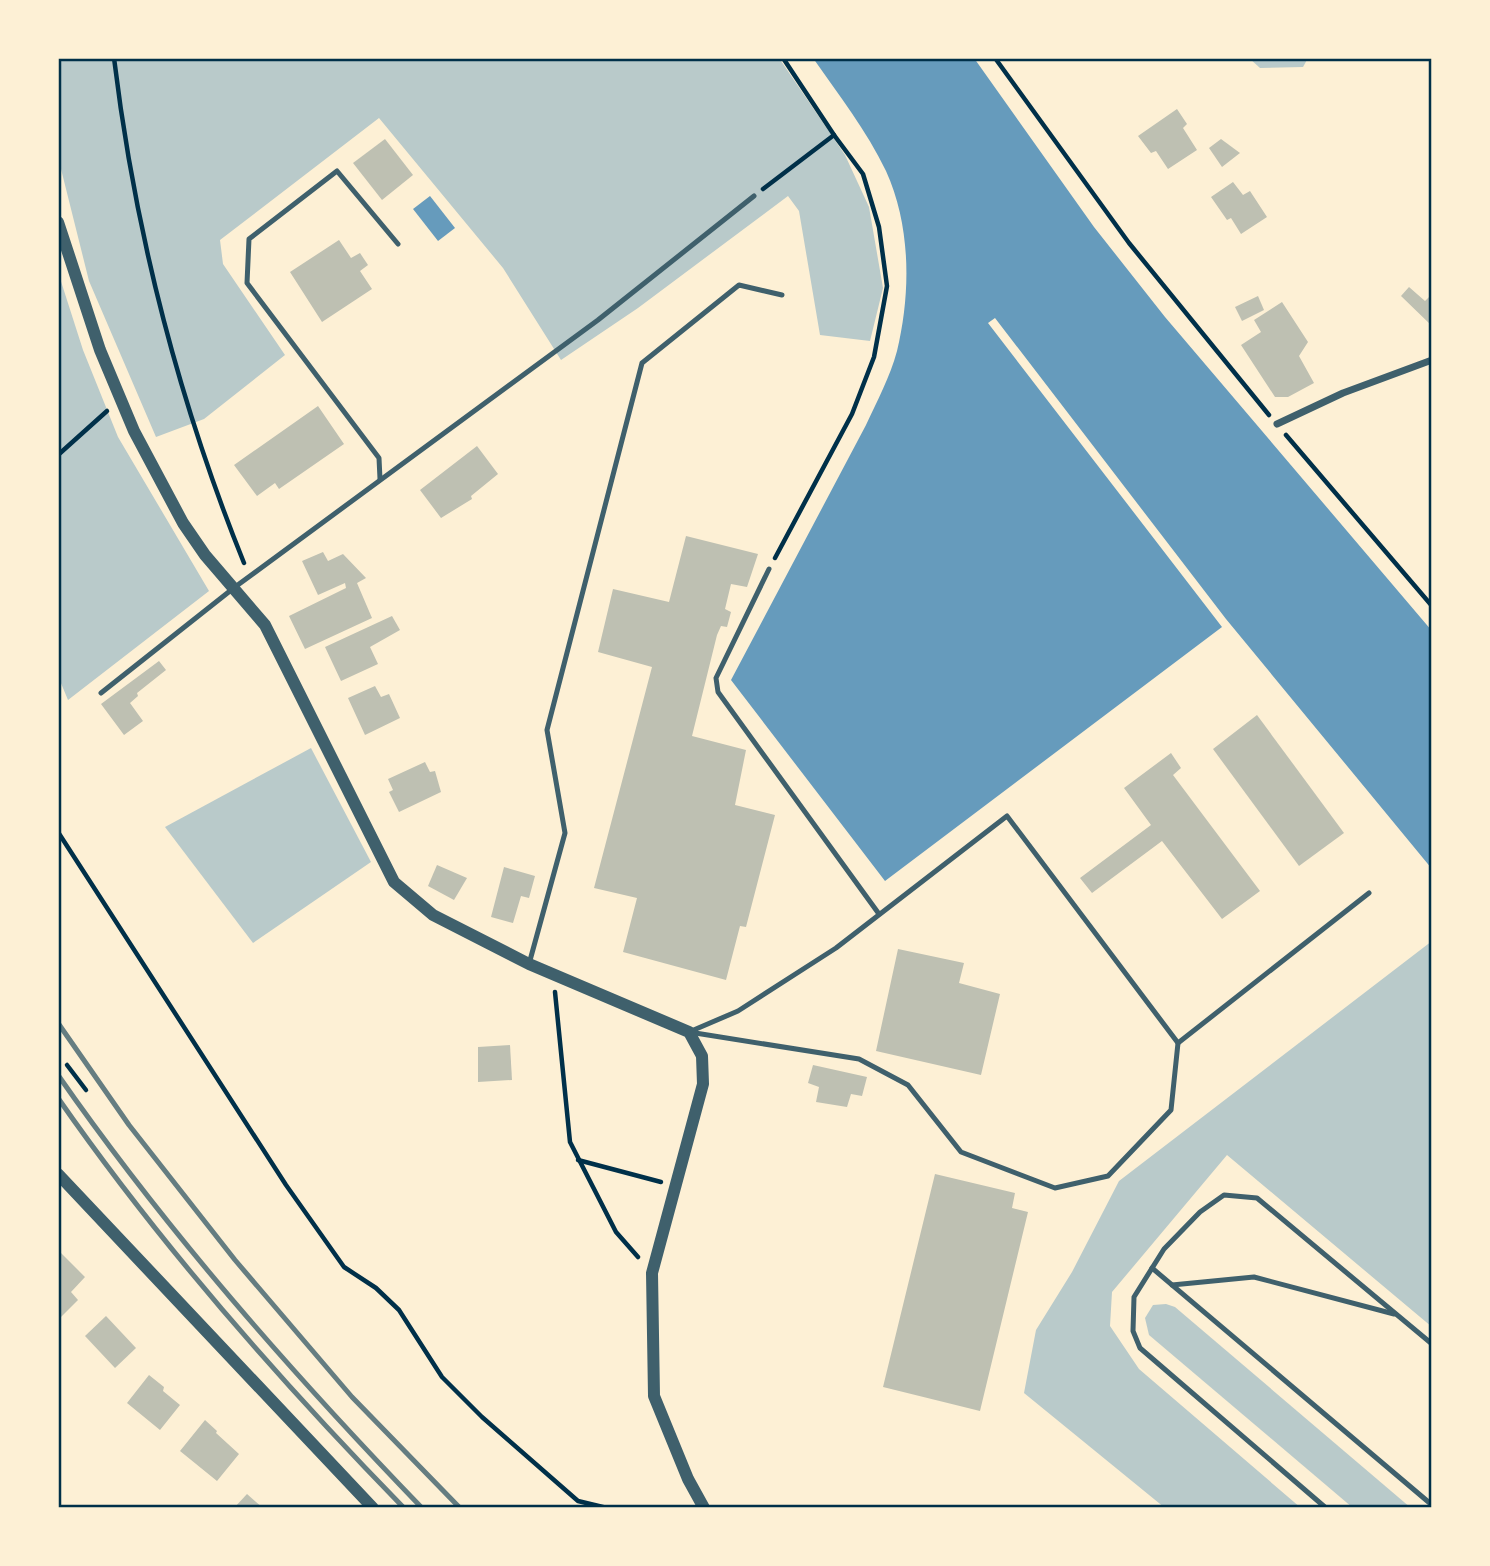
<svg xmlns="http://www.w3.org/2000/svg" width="1490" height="1566" font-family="'Roboto Serif',serif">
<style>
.green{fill:#b9caca}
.water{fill:#669bbc}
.building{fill:#bec0b2}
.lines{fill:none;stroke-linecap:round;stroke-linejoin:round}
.path{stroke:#003049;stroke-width:4.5}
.service{stroke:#3f606c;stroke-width:5}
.minor{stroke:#3f606c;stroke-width:7}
.tertiary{stroke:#3f606c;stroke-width:12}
.rail{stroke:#657d81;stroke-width:5}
.neatline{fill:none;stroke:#003049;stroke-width:2.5}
</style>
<rect width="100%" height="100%" fill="#fdf0d5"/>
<!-- green -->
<g class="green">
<path d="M58,58H779L845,155L869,207L883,288L870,341L820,335L799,211L788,196L638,308L561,360L503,268L379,118L220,240L223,264L285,355L204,419L156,437L89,281L58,157Z"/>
<path d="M1249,58H1308L1303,67L1260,68Z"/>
<path d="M58,272L83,350L118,437L209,591L68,700L58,676Z"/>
<path d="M311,748L371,862L253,943L165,827Z"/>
<path d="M1432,941V1327L1227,1155L1112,1292L1110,1326L1139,1369L1301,1508H1165L1024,1393L1036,1330L1072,1272L1119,1181Z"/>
<path d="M1166,1304L1175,1307L1411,1508H1353L1149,1335L1145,1318L1153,1305Z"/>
</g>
<!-- water -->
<g class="water">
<path d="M813,58H974L1094,227L1165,317L1432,631V869L1226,619L995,318L988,323L1222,627L885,881L731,680L866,425C877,401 890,377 897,351C911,293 911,226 886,171C867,131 838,94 813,58Z"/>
<path d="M430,196L455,228L438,241L413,209Z"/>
</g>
<!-- building -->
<g class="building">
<path d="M1177,109L1187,124L1183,128L1197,150L1168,169L1156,151L1151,153L1138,136Z"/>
<path d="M385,139L413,175L382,200L353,163Z"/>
<path d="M1221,139L1240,153L1222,167L1209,148Z"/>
<path d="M1233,182L1243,195L1250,191L1267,217L1241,234L1231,218L1227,220L1211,197Z"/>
<path d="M339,240L351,258L360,253L368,265L360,271L372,289L322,322L290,272Z"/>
<path d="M1409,287L1425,301L1432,294V326L1401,296Z"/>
<path d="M1258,296L1264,310L1242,321L1235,307Z"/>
<path d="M1282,302L1308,342L1299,356L1314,383L1288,397H1275L1241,345L1261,332L1254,320Z"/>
<path d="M318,406L344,444L279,489L275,483L257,496L234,465Z"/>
<path d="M477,446L498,474L471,496L472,499L441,518L420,490Z"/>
<path d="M686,536L758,554L747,587L731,584L725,609L731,612L727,627L721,626L717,635L692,736L746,750L735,805L775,815L746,927L740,926L726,980L623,952L637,898L594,888L652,667L598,652L613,589L669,602Z"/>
<path d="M323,552L328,561L343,554L366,578L357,583L372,618L305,649L289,616L346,588L345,583L318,595L302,561Z"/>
<path d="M392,616L400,630L370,647L378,664L341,681L325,647Z"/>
<path d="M159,661L166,670L137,693L138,696L130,703L143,721L124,735L101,704Z"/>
<path d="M375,686L381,697L389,694L400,718L365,735L348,698Z"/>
<path d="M1257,715L1344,833L1299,866L1213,749Z"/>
<path d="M1171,753L1181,768L1173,775L1260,891L1222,919L1162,841L1092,893L1080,878L1151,825L1124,788Z"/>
<path d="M425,762L430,772L435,771L441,792L399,812L389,792L393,790L388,779Z"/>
<path d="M437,865L467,878L454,900L428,886Z"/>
<path d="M504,867L535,876L529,898L521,896L513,923L491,917Z"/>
<path d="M898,949L964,963L959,983L1000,994L981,1075L876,1051Z"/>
<path d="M510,1045L512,1080L478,1082V1047Z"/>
<path d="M813,1065L867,1077L862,1096L851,1094L847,1107L816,1102L819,1087L808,1083Z"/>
<path d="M935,1174L1015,1193L1012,1208L1028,1212L980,1411L883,1387Z"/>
<path d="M58,1250L85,1277L71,1292L78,1300L58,1320Z"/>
<path d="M106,1316L136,1348L115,1368L85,1336Z"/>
<path d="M149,1375L164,1387L163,1391L180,1405L160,1430L127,1403Z"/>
<path d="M205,1420L217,1431L216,1433L239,1454L217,1481L180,1451Z"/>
<path d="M247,1494L263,1508H234Z"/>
</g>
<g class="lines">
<!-- path -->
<g class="path">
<path d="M114,58C135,231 179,402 244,563"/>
<path d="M995,58L1129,243L1269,415"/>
<path d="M763,189L834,135L783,58"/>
<path d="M1286,435L1432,606"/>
<path d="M58,455L107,411"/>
<path d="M775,558L852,414L874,357L887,286L879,227L863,174L834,135"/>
<path d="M58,832L286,1185L344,1267L376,1288L399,1310L442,1377L482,1417L578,1501L607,1508"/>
<path d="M555,992L570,1142L616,1232L638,1257"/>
<path d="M67,1065L86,1090"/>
<path d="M578,1160L661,1182"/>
</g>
<!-- service -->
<g class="service">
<path d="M380,479L379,458L247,283L249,239L337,171L398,244"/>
<path d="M769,569L716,678L718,692L879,914"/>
<path d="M101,693L235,587L598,320L754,196"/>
<path d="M1007,816L1178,1043L1171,1110L1108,1176L1055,1188L961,1152L908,1085L859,1059L689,1032L738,1011L836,948Z"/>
<path d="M529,964L565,833L547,730L642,363L739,285L782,295"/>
<path d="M1178,1043L1369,893"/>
<path d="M1152,1268L1432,1505"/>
<path d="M1172,1285L1254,1277L1394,1314"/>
<path d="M1326,1508L1140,1348L1133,1331L1134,1297L1164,1249L1200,1212L1224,1195L1257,1198L1432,1344"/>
</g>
<!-- minor -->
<path class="minor" d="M1277,424L1343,393L1432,360"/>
<!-- tertiary -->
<g class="tertiary">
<path d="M58,222L100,350L134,431L183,523L205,555L265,625L394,882L433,915L529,964L689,1032L702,1056L703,1084L652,1273L654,1396L688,1479L704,1508"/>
<path d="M58,1174L373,1508"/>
</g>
<!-- rail -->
<g class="rail">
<path d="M58,1023L129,1125L235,1260L352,1397L460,1508"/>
<path d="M58,1075C166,1230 291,1372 422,1508"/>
<path d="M58,1098C161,1246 279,1380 404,1508"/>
</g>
</g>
<!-- border -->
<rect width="1490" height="1566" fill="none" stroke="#fdf0d5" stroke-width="119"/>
<rect x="60" y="60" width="1370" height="1446" class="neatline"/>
</svg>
